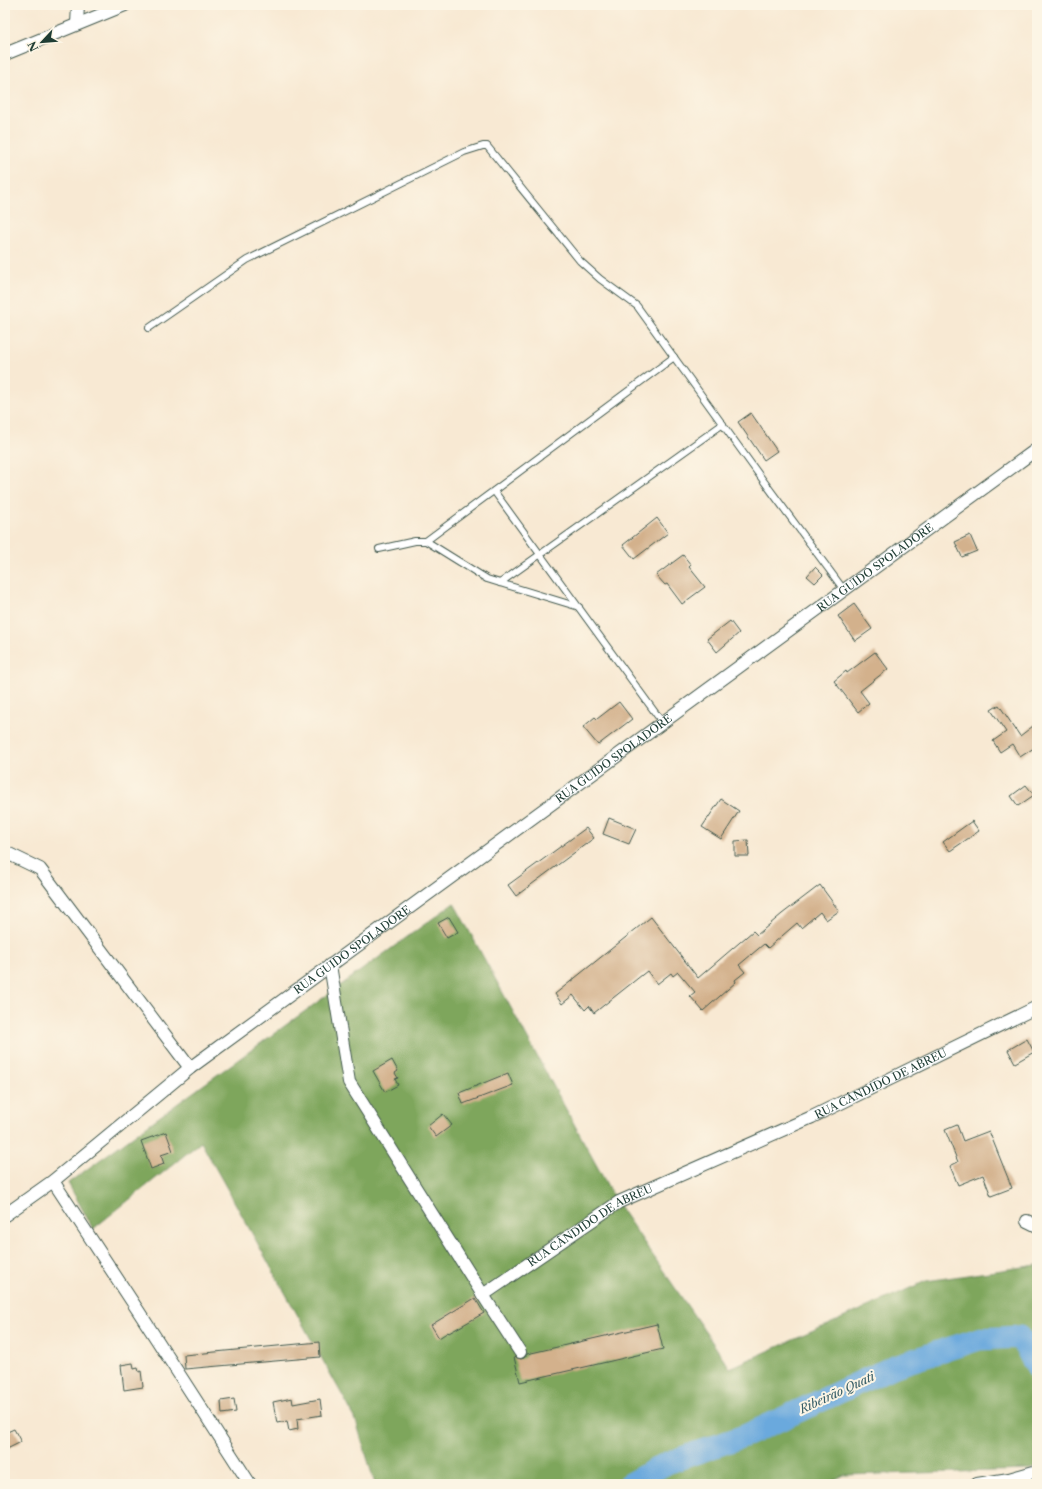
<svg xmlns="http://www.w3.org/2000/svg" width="1042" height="1489" font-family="'Libre Caslon Text',serif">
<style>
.forest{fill:#7ea65c;stroke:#4e7248}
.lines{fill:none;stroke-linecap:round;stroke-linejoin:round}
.river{stroke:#6aa9dd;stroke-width:23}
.building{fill:#d3b18c}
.service-casing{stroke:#40574c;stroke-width:8}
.minor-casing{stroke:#40574c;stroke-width:14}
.service{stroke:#fff;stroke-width:6}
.minor{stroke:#fff;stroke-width:12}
.labels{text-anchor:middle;stroke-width:4;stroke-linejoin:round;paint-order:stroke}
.street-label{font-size:11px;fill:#1f3d34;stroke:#fcf5e5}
.water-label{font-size:12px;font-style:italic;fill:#365d67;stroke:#fcf5e5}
</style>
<rect width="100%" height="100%" fill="#fcf5e5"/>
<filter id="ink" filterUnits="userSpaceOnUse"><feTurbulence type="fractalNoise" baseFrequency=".025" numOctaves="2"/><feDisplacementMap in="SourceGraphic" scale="8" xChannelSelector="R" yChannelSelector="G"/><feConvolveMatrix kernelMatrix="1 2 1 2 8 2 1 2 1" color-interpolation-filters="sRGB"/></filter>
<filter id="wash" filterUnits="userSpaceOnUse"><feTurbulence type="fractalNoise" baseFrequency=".012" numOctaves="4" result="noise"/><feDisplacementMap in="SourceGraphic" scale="16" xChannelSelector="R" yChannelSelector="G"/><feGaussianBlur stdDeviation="0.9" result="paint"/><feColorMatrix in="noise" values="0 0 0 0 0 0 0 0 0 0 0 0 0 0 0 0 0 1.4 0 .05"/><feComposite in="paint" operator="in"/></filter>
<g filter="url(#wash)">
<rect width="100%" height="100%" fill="#f8e9d3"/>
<!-- forest -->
<path class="forest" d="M454,903L617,1203L730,1368L926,1281L1037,1265V1465L1030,1470L844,1475L826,1484H375L355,1418L201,1142L93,1229L68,1183Z"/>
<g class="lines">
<!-- river -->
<path class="river" d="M629,1484L667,1463L747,1435L895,1366L979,1339L1020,1337L1037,1367"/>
</g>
<g id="blocks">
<!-- building -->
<g class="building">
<path d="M751,413L777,451L764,460L738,422Z"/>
<path d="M657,518L668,533L634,559L623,545Z"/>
<path d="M970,535L977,551L962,557L955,542Z"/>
<path d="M683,555L691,565L689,567L705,587L682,604L667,584L665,585L656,575Z"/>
<path d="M815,567L823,575L815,583L807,576Z"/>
<path d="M854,604L872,629L855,641L838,616Z"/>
<path d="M730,621L739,633L717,652L707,639Z"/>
<path d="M875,652L888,669L860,691L869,703L858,712L834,681L846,671L847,673Z"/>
<path d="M619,702L632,719L598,745L583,727L595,717L597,719Z"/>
<path d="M999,705L1020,736L1037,723V746L1020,757L1012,744L1000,752L993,741L1006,732L991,710Z"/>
<path d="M1026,785L1034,795L1018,806L1011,796Z"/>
<path d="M721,799L739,811L721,839L702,827Z"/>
<path d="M609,818L636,829L629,844L603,834Z"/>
<path d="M972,821L979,831L950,851L943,842Z"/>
<path d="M586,828L594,838L516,896L508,885Z"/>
<path d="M748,840L749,856H735V841Z"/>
<path d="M820,885L839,911L826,920L820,912L801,928L797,923L768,948L764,944L739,965L745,972L735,980L736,982L703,1011L690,996L695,992L678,972L673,976L671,973L657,984L647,971L594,1013L589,1006L585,1010L573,995L562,1004L555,994L651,917L698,978L753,931L757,935L782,914Z"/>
<path d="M449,917L458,932L447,938L438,923Z"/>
<path d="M1027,1039L1034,1052L1015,1063L1008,1050Z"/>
<path d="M392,1060L398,1071L395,1073L398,1078L395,1079L398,1085L385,1092L373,1071Z"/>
<path d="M508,1073L513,1085L463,1104L459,1093Z"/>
<path d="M443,1114L452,1125L436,1137L428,1126Z"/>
<path d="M957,1125L963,1141L989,1131L1012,1188L991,1196L983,1175L958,1185L950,1166L958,1162L945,1130Z"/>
<path d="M166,1132L173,1151L161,1155L164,1164L151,1169L141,1141Z"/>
<path d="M475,1298L484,1313L449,1333L448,1332L439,1338L431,1325Z"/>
<path d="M657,1324L663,1349L520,1382L514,1357L521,1359L524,1358L527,1354Z"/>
<path d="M319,1342L320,1357L185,1369L184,1355Z"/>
<path d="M133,1363L134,1369L138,1368L139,1372L141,1371L143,1387L124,1390L121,1365Z"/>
<path d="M292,1398L293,1404L320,1399L322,1415L297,1419L298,1429L289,1431L287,1421L277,1423L273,1402Z"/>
<path d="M234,1399L236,1412L222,1414L221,1401Z"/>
<path d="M14,1429L21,1442L5,1450V1433Z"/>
</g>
</g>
</g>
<g filter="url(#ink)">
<use href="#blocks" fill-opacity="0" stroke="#40574c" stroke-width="1"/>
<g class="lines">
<!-- service casing -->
<g class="service-casing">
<g id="service">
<path d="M149,328L247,260L464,152L483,146H487L580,261L600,279L637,306L757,472L844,590"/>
<path d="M494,491L662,722"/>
<path d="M426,541L674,357"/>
<path d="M379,549L415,541H426L487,579L579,607"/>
<path d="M500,583L723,424"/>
</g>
</g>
<!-- minor casing -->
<g class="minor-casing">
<g id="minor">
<path d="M77,24L78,5"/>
<path d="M5,54L125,5"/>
<path d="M5,854L7,853L40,869L190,1068"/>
<path d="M330,965L349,1082L483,1295L520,1352"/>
<path d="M53,1181L139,1312L250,1484"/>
<path id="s1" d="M5,1215L53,1181L190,1068L1037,449"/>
<path d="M1027,1221L1037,1226"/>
<path id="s2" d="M483,1295L619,1202L812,1117L1037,1007"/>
<path d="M977,1484L1009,1479L1037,1471"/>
</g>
</g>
<!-- service -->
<use href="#service" class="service"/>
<!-- minor -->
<use href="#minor" class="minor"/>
</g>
</g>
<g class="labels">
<!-- street labels -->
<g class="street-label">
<text dy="4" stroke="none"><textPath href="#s1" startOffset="1085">RUA GUIDO SPOLADORE</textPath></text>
<text dy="4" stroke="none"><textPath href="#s1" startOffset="761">RUA GUIDO SPOLADORE</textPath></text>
<text dy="4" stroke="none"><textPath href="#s1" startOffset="437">RUA GUIDO SPOLADORE</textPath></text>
<text dy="4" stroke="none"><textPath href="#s2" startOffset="452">RUA CÂNDIDO DE ABREU</textPath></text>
<text dy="4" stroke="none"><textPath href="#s2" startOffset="128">RUA CÂNDIDO DE ABREU</textPath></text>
</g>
<!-- water labels -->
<g class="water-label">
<text transform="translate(837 1393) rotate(-25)" y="4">Ribeirão Quati</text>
</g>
</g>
<!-- margin -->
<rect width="1042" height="1489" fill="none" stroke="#fcf5e5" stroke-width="20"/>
<!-- north arrow -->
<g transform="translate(42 42) rotate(244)" stroke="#fcf5e5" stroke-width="3" paint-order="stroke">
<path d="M0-3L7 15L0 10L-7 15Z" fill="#1f3d34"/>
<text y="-6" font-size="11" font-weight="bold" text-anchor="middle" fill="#1f3d34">N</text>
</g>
</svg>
